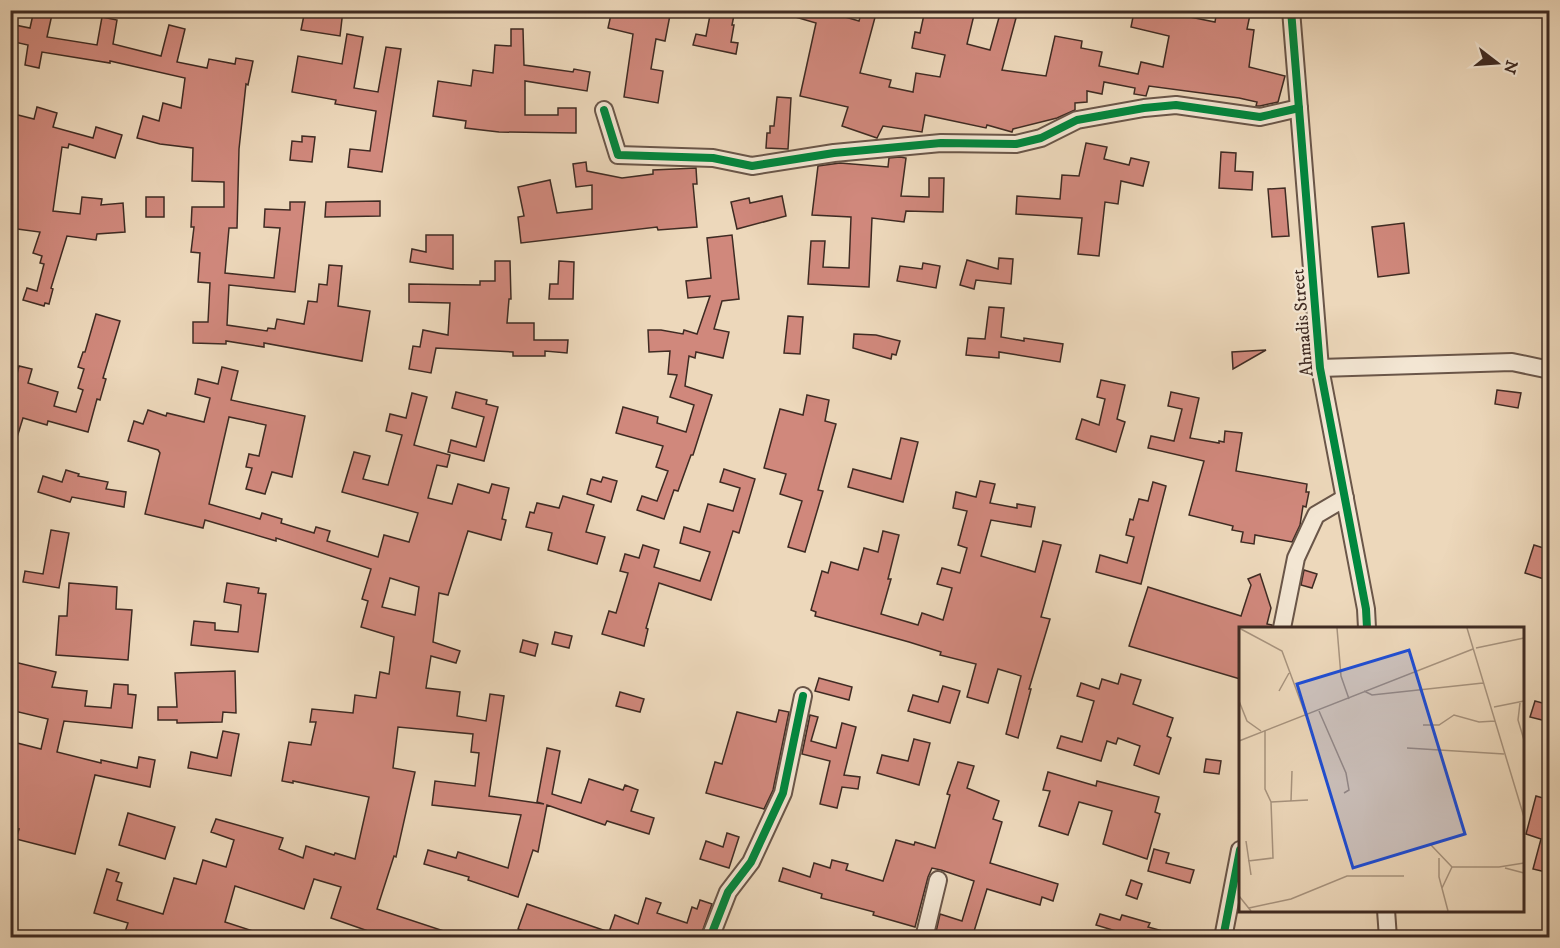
<svg xmlns="http://www.w3.org/2000/svg" width="1560" height="948" font-family="'IM FELL DW Pica',serif">
<style>
.building{fill:#d0887c;stroke:#3f2b23;stroke-width:1.5;fill-rule:evenodd}
.lines{fill:none;stroke-linecap:round;stroke-linejoin:round}
.street-casing{stroke:#6a5649;stroke-width:20}
.street{stroke:#f3e6d3;stroke-width:16}
.cycleway-casing{stroke:#f3e6d3;stroke-width:11}
.cycleway{stroke:#00873e;stroke-width:8}
.labels{text-anchor:middle;stroke-width:4.5;stroke-linejoin:round;paint-order:stroke}
.street-label{font-size:18px;fill:#3f2b23;stroke:#f3e6d3}
.inset-road{fill:none;stroke:#a7937e;stroke-width:1.5}
.view{fill:#1d4ed8;fill-opacity:0.15;stroke:#1d4ed8;stroke-width:3}
.inset-edge{fill:none;stroke:#3f2b23;stroke-width:3}
</style>
<rect width="100%" height="100%" fill="#edd8bb"/>
<filter id="stains"><feTurbulence type="fractalNoise" baseFrequency=".00333" numOctaves="4"/><feColorMatrix values="0 0 0 0 .2 0 0 0 0 .09 0 0 0 0 .02 0 0 0 .5 -.17"/></filter>
<radialGradient id="worn" r=".72"><stop offset=".6" stop-color="#630" stop-opacity="0"/><stop offset="1" stop-color="#630" stop-opacity=".3"/></radialGradient>
<!-- building -->
<g class="building">
<path d="M34,10H53L47,37L97,45L102,17L117,20L113,44L161,56L169,25L185,29L177,62L207,68L209,59L235,64L236,58L253,61L248,85L246,84L239,149L237,228H229L225,273L274,278L280,228L264,227L265,209L290,210V202H305L295,292L229,285L227,325L267,331L268,328L275,329L277,319L304,324L308,301L317,302L319,284L327,285L329,265L342,266L338,306L370,311L362,361L264,343V347L226,341V344L193,343V322H208L210,283L198,282L200,253L191,252L194,227H191L192,207H224V182L192,181L193,148L160,144L137,138L143,116L159,121L163,103L181,108L185,78L110,61V63L42,52L39,68L25,65L28,45L10,41V24L30,28Z"/>
<path d="M305,10L329,14V10H343L340,36L301,30Z"/>
<path d="M612,10H671L665,41L656,39L651,69L663,71L658,103L624,97L633,34L608,28Z"/>
<path d="M711,10H735L732,25H734L731,42L738,43L736,54L693,45L696,34L706,36Z"/>
<path d="M786,10H836L835,14L859,21L862,10H877L860,73L891,80L889,87L913,92L916,73L940,77L945,55L912,48L915,32L920,33L925,10H953L974,15L967,44L990,50L1000,14L1016,18L1002,70L1046,76L1055,36L1082,41L1081,48L1102,52L1099,66L1138,74L1141,62L1163,67L1169,36L1131,27L1134,12L1152,16L1153,10H1165V12L1215,22L1217,10H1251L1247,29L1254,30L1249,67L1285,76L1278,102L1260,106H1256L1257,102L1239,98L1149,86L1146,96L1134,94L1135,88L1104,82L1102,94L1087,91V102L1075,103V110L1057,118L1013,129L1012,132L987,125L986,128L925,115L922,132L883,126L877,138L842,126L848,107L800,96L816,23L785,14Z"/>
<path d="M511,29H523L524,65L573,72L574,69L590,72L587,91L525,81V115H558V108H576V133L499,132L465,128L466,121L433,116L438,81L471,86L473,70L493,73L495,45L511,46Z"/>
<path d="M347,34L363,37L354,88L378,92L386,47L401,49L382,172L348,167L350,149L370,151L376,111L335,104L336,100L292,92L298,56L342,64Z"/>
<path d="M777,97L791,98L788,149L766,148L767,133H770V126H774Z"/>
<path d="M37,107L57,113L53,127L93,138L96,127L122,135L115,158L69,144L68,148L62,147L53,211L80,214L82,197L102,199L101,205L123,203L125,232L97,234L96,240L67,236L51,288L53,289L49,304L45,303L44,306L23,300L27,288L37,291L44,264L40,263L42,256L33,253L40,232L10,228V113L34,119Z"/>
<path d="M302,136L315,137L312,162L290,160L292,141L302,142Z"/>
<path d="M1086,143L1107,147L1104,159L1129,165L1131,158L1149,162L1143,186L1121,181L1118,204L1105,202L1099,256L1078,254L1082,218L1016,214L1017,196L1060,199L1062,175L1079,176Z"/>
<path d="M1221,152L1236,153L1235,171L1253,172L1252,190L1219,188Z"/>
<path d="M900,157L906,158L901,196L929,197V178H944L943,212L906,211L904,222L872,218L869,287L808,284L811,241H825L823,267L849,268L851,217L812,215L818,166L840,163L888,167L889,158Z"/>
<path d="M586,162L587,171L622,178L653,174V170L696,168L697,184H693L697,227L658,230L657,227L521,243L518,217L524,216L518,187L550,180L557,213L592,209V185L576,187L573,164Z"/>
<path d="M1285,188L1289,236L1272,237L1268,189Z"/>
<path d="M782,196L786,216L737,229L731,202L749,198L750,203Z"/>
<rect x="146" y="197" width="18" height="20"/>
<path d="M380,201V216L325,217L326,202Z"/>
<path d="M1404,223L1409,273L1378,277L1372,227Z"/>
<path d="M426,235H453V269L410,262L412,249L426,252Z"/>
<path d="M732,235L739,299L722,301L714,329L729,332L723,358L696,352L695,358L689,356L685,386L712,395L693,455H691L678,491L674,490L664,519L637,510L642,496L657,501L668,471L656,467L663,446L616,433L623,407L658,417L657,423L686,432L694,405L670,397L677,375L668,374L670,351L649,352L648,330H661L683,334L684,330L697,334L710,296L688,298L686,281L711,278L707,238Z"/>
<path d="M999,258L1013,259L1011,284L976,280L974,289L960,285L967,260L998,269Z"/>
<path d="M495,261H510L511,299H509L507,323H534V340H568L567,353L545,351V356H513V352L436,348L431,373L409,369L413,346L420,347L423,330L448,335L450,303L409,302V284L480,285V281H495Z"/>
<path d="M559,261L574,262L573,299H549L550,284H558Z"/>
<path d="M923,263L940,266L936,288L897,281L900,266L922,269Z"/>
<path d="M989,307L1004,308L1001,337L1024,341V338L1063,344L1060,362L999,352V358L966,355L968,338L985,339Z"/>
<path d="M96,314L120,321L103,378L106,379L100,400L97,399L88,432L48,421L47,425L23,418L14,447H10V402L19,366L32,369L28,383L58,392L54,406L76,412L83,390L78,388L84,369L78,367L83,352H85Z"/>
<path d="M788,316L803,317L800,354L784,353Z"/>
<path d="M854,334L876,335L900,341L896,355L892,354L891,359L853,348Z"/>
<path d="M1266,350L1233,369L1232,352Z"/>
<path d="M222,367L238,371L231,400L305,416L292,477L272,472L265,494L246,489L252,468L246,467L249,454L259,456L266,425L229,417L209,504L260,519L262,513L282,519L281,523L314,533L316,527L330,531L327,541L378,557L384,535L409,542L418,513L342,492L354,452L370,456L363,479L388,485L402,435L386,431L390,414L406,418L412,393L427,397L414,445L450,455L447,467L437,465L428,498L452,504L458,484L489,493L492,484L509,488L502,519L506,520L501,540L468,531L448,595L439,593L433,642L460,651L456,663L431,656L426,688L460,692L457,716L486,721L490,694L504,696L489,796L544,804L537,802L547,748L560,751L552,794L581,803L589,779L623,790L625,785L638,790L631,811L654,818L649,834L607,821L605,825L547,805L538,852L533,850L518,897L468,880L469,877L424,864L428,850L456,858L458,852L508,868L521,815L432,805L435,781L475,786L479,753L471,752L473,734L398,727L393,768L415,772L396,857L394,856L377,909L456,935V938H388L331,918L341,887L314,879L304,909L235,886L225,922L265,935V938H123L128,923L94,913L107,869L119,873L116,881L122,883L117,900L163,914L174,878L196,884L203,860L226,867L234,840L211,832L216,819L283,838L279,849L303,858L306,846L334,855L335,853L355,859L369,797L293,781V783L282,781L289,742L311,745L316,722H310L312,709L353,713L355,695L376,698L380,672L389,674L394,637L361,627L368,601L362,599L371,569L276,538V541L205,520L203,528L145,514L160,453L158,450L128,441L134,421L143,424L148,410L166,416L167,413L204,422L210,398L195,394L198,379L218,384ZM390,578L419,587L415,615L382,607Z"/>
<path d="M1101,380L1125,385L1117,419L1125,422L1116,452L1076,439L1082,419L1099,425L1105,399L1097,397Z"/>
<path d="M1497,390L1521,393L1518,408L1495,404Z"/>
<path d="M456,392L487,400L486,404L498,407L484,461L448,452L451,440L476,447L484,417L452,408Z"/>
<path d="M1171,392L1199,398L1190,438L1219,443V441L1224,442L1225,431L1242,433L1236,471L1307,484L1306,492H1309L1306,507L1303,506L1300,525L1292,542L1255,535L1254,544L1241,542L1243,532L1232,530L1233,526L1189,515L1204,461L1148,448L1151,436L1174,441L1182,409L1168,406Z"/>
<path d="M807,395L829,400L825,421L836,424L818,490L823,491L805,552L788,547L802,501L780,494L786,474L764,468L780,409L803,415Z"/>
<path d="M901,438L918,442L903,502L848,487L853,469L891,479Z"/>
<path d="M724,469L755,479L739,533L733,531L711,600L659,583L646,628L648,629L644,646L602,634L609,611L616,613L628,573L620,571L625,554L639,558L643,545L659,550L654,567L700,581L710,552L680,543L684,527L700,532L708,504L733,511L740,488L720,482Z"/>
<path d="M66,470L79,474L78,476L108,482L106,489L126,492L124,507L72,497L70,502L38,492L43,476L62,482Z"/>
<path d="M603,477L617,481L611,502L587,494L591,479L601,482Z"/>
<path d="M980,481L995,484L990,503L1017,508V504L1035,507L1031,527L991,520L981,556L1035,572L1043,541L1061,545L1041,617L1050,619L1029,689H1031L1018,738L1006,734L1021,676L998,669L988,703L967,697L976,664L940,655L941,652L909,642L815,616L816,612L811,610L822,571L828,573L831,562L858,570L864,548L878,552L883,531L899,535L888,579H891L881,614L918,625L922,613L943,620L952,588L937,584L942,568L960,573L967,548L958,545L967,511L953,508L956,492L976,497Z"/>
<path d="M1153,482L1166,486L1141,584L1096,572L1100,555L1127,563L1134,537L1126,535L1130,519L1133,520L1139,499L1148,501Z"/>
<path d="M563,496L594,505L586,532L605,537L597,564L548,550L552,533L526,527L530,512L534,513L537,503L559,508Z"/>
<path d="M51,530L69,533L59,588L23,582L25,571L43,574Z"/>
<path d="M1534,545L1550,550V581L1525,573Z"/>
<path d="M1304,570L1317,574L1312,588L1301,585Z"/>
<path d="M1260,574L1271,608L1267,624L1272,625V628H1240V679L1129,646L1148,587L1241,616L1251,585L1248,579Z"/>
<path d="M69,583L117,587L116,609L132,610L128,660L56,655L59,616H67Z"/>
<path d="M227,583L259,588L258,593L266,594L258,652L191,645L194,621L215,623V630L238,632L241,605L224,602Z"/>
<path d="M555,632L572,636L569,648L552,644Z"/>
<path d="M523,640L538,644L535,656L520,652Z"/>
<path d="M10,661L56,672L52,687L87,691L85,706L111,708L114,684L128,685V694L136,695L132,728L64,721L57,752L101,763V760L137,768L139,757L155,760L150,787L95,775L75,854L16,839L19,829L10,828V756L14,757L17,743L41,749L48,719L10,710Z"/>
<path d="M235,671L236,713L223,712L222,722L177,723V720H158V707H177L175,673Z"/>
<path d="M1121,674L1141,680L1133,704L1173,718L1167,736L1171,738L1159,774L1134,765L1140,746L1118,738L1116,744L1107,741L1101,761L1057,748L1061,736L1082,742L1094,701L1077,696L1081,683L1099,689L1102,679L1118,684Z"/>
<path d="M819,678L852,687L849,700L815,691Z"/>
<path d="M943,686L960,691L950,723L908,711L913,695L938,702Z"/>
<path d="M620,692L644,699L640,712L616,706Z"/>
<path d="M1535,701L1550,705V722L1530,717Z"/>
<path d="M779,710L789,712L773,790L764,809L706,793L715,762L722,764L737,712L776,722Z"/>
<path d="M810,715L818,717L811,741L836,748L842,723L856,727L844,775L860,777L858,789L842,787L837,808L820,804L830,761L802,754Z"/>
<path d="M223,731L239,734L231,776L188,768L191,752L217,758Z"/>
<path d="M914,739L930,743L919,785L877,773L882,755L908,761Z"/>
<path d="M1206,759L1221,761L1219,774L1204,772Z"/>
<path d="M958,762L974,766L967,788L999,801L993,819L1002,822L990,863L1058,884L1053,901L1042,897L1040,905L987,889L972,938H954L936,932L940,914L962,921L974,881L941,870L932,868L928,877L915,927L873,915L874,912L821,898L822,894L779,881L783,868L810,877L814,863L830,868L832,860L848,864L846,870L883,881L896,840L914,845L915,842L935,848L950,795L947,794Z"/>
<path d="M1048,772L1096,786L1097,781L1159,797L1155,812L1160,814L1147,859L1103,844L1112,811L1079,802L1068,835L1039,826L1050,791L1043,790Z"/>
<path d="M1536,796L1550,800V873L1533,869L1541,839L1526,834Z"/>
<path d="M128,813L175,827L165,859L119,845Z"/>
<path d="M727,833L739,837L729,868L700,859L706,841L723,847Z"/>
<path d="M1154,849L1169,853L1166,863L1194,870L1190,883L1148,871Z"/>
<path d="M1131,880L1142,884L1137,899L1126,895Z"/>
<path d="M646,898L661,903L657,913L687,923L692,907L697,909L700,900L712,904L700,938H544L518,929L527,904L609,932L615,915L638,924Z"/>
<path d="M1100,914L1120,920L1122,915L1150,923L1148,927L1174,934L1173,938H1128L1129,935L1096,925Z"/>
</g>
<g class="lines">
<!-- street casing -->
<g class="street-casing">
<g id="street">
<path d="M1291,10L1320,368L1366,609L1367,628"/>
<path d="M604,110L618,155L713,158L752,166L834,153L941,143L1016,144L1041,138L1077,120L1144,108L1176,105L1260,117L1299,108"/>
<path d="M1320,368L1512,362L1550,370"/>
<path d="M1282,628L1296,558L1316,515L1345,498"/>
<path d="M1386,910L1388,938"/>
<path d="M710,938L728,892L751,862L783,793L803,696"/>
<path d="M924,938L938,880"/>
<path d="M1223,938L1240,850"/>
</g>
</g>
<!-- street -->
<use href="#street" class="street"/>
<!-- cycleway casing -->
<g class="cycleway-casing">
<g id="cycleway">
<path d="M1291,10L1320,368L1366,609L1367,628"/>
<path d="M604,110L618,155L713,158L752,166L834,153L941,143L1016,144L1041,138L1077,120L1144,108L1176,105L1260,117L1299,108"/>
<path d="M710,938L728,892L751,862L783,793L803,696"/>
<path d="M1223,938L1240,850"/>
</g>
</g>
<!-- cycleway -->
<use href="#cycleway" class="cycleway"/>
</g>
<g class="labels">
<!-- street labels -->
<g class="street-label">
<text transform="translate(1302 323) rotate(-95)" y="6">Ahmadis Street</text>
</g>
</g>
<!-- overview -->
<g transform="translate(1239 627)">
<rect width="285" height="285" fill="#edd8bb"/>
<path class="inset-road" d="M0,1L43,24L67,89M98,1L102,49L110,72M228,1L285,190M237,21L285,11M40,64L50,46M125,64L133,68L244,56M0,74L8,94L22,104M281,76L279,93L285,113M255,80L285,74M80,84L107,146L110,163L105,166M184,98H200L215,88L240,95L256,94M0,114L234,22M168,121L265,127M52,174L53,144M32,175L69,173M7,214L12,248M192,218L213,240H260L285,236M200,231V250L209,284M9,234L34,231L32,175L26,162V103M266,241L285,246M203,261L213,240M0,269L12,284M10,281L52,272L108,249H165"/>
<path class="view" d="M170,23L226,207L114,241L58,57Z"/>
<rect width="285" height="285" class="inset-edge"/>
</g>
<!-- margin -->
<rect width="1560" height="948" fill="none" stroke="#edd8bb" stroke-width="36"/>
<rect x="12" y="12" width="1536" height="924" fill="none" stroke="#3f2b23" stroke-width="3"/>
<rect x="18" y="18" width="1524" height="912" fill="none" stroke="#3f2b23" stroke-width="1.5"/>
<!-- north arrow -->
<g transform="translate(1497 63) rotate(107)" stroke="#f3e6d3" stroke-width="4.5" paint-order="stroke">
<path d="M0-4.5L10 22L0 15L-10 22Z" fill="#3f2b23"/>
<text y="-9" font-size="16" font-weight="bold" text-anchor="middle" fill="#3f2b23">N</text>
</g>
<rect width="100%" height="100%" filter="url(#stains)"/>
<rect width="100%" height="100%" fill="url(#worn)"/>
</svg>
